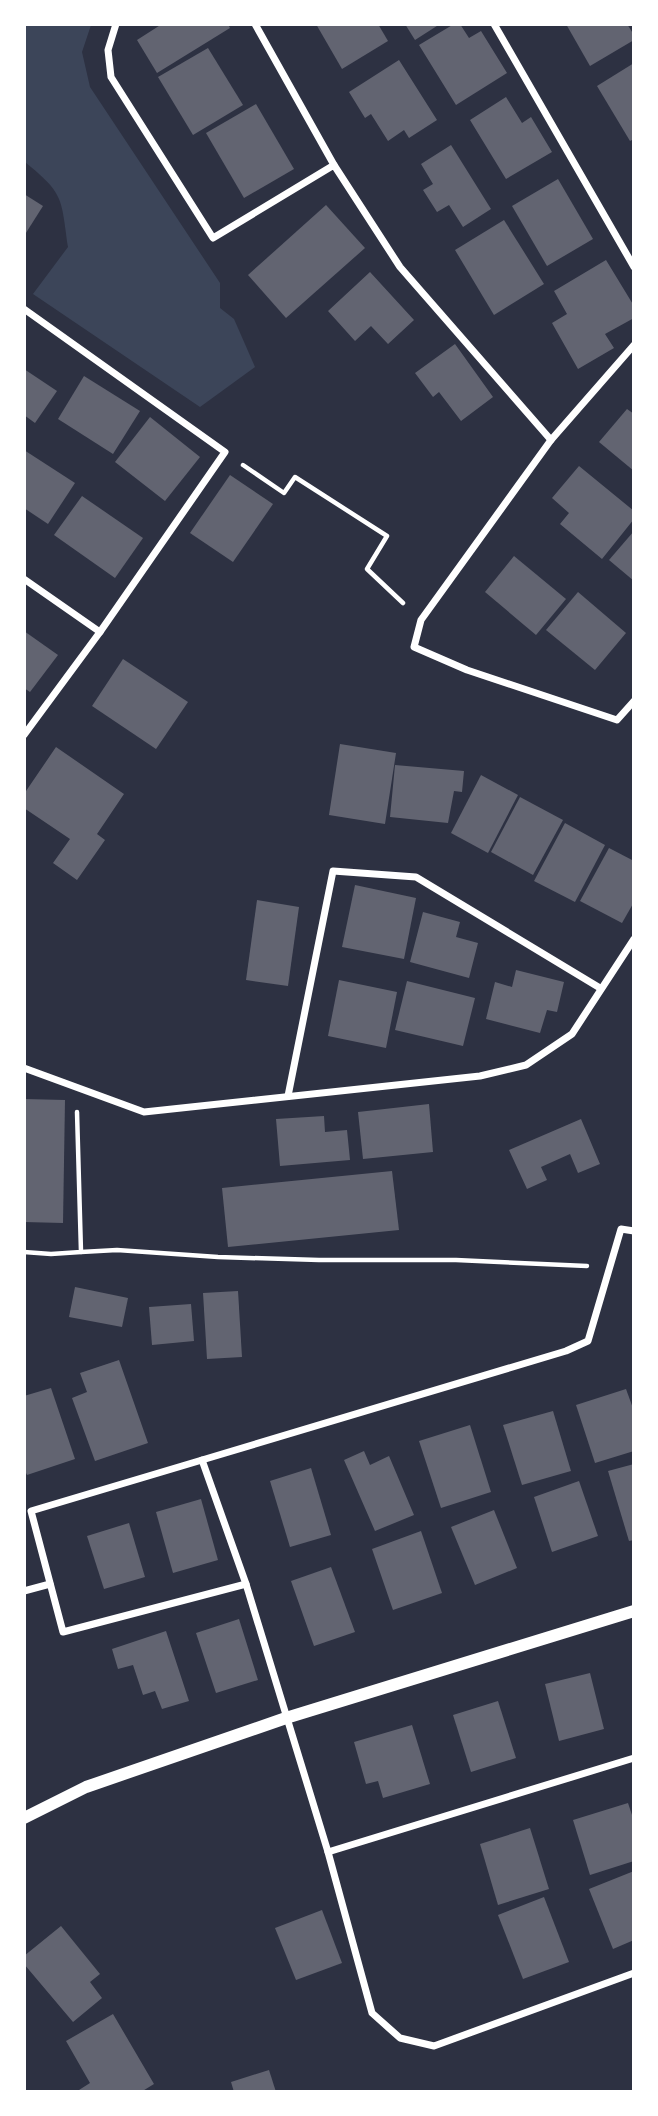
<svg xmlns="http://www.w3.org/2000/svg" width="658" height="2116" font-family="'Noto Sans',sans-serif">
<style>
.green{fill:#3c4559}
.building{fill:#626471}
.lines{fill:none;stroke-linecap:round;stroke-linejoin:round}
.path{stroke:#fff;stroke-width:4.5}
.minor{stroke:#fff;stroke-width:7}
.tertiary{stroke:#fff;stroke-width:12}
</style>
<rect width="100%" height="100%" fill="#2d3142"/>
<!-- green -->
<path class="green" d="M24,25H91L82,52L90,87L220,283V308L234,319L255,367L200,407L33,294L68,247C61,197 64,194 25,162Z"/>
<!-- building -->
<g class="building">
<path d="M162,24H228L230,28L157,73L137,40Z"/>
<path d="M316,24H378L388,41L342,69Z"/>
<path d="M405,24H440L415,40Z"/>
<path d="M454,24H460L469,38L481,31L507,73L456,105L419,45Z"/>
<path d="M566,24H627L634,35V40L590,66Z"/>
<path d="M208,48L243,105L193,135L158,77Z"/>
<path d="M399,60L437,120L409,138L404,130L388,141L371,114L365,118L349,92Z"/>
<path d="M634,63V139L630,141L597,86Z"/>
<path d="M506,97L522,123L531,117L552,152L506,179L470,120Z"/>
<path d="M256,104L294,169L244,198L206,133Z"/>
<path d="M451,145L491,209L463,227L449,205L437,212L423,190L433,184L421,164Z"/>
<path d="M558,179L593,239L547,266L512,206Z"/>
<path d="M24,194L43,206L24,236Z"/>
<path d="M326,205L365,248L286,318L248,275Z"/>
<path d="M504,220L544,284L494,315L455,250Z"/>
<path d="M606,260L634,306V318L605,334L614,348L578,369L552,323L567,314L554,291Z"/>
<path d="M370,272L414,320L388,344L371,326L355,341L328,311Z"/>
<path d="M455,344L493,397L461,421L439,392L433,397L415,373Z"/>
<path d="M24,369L57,391L35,423L24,415Z"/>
<path d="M84,376L140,411L113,454L58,419Z"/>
<path d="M627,409L634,414V471L599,442Z"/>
<path d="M150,417L200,457L165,501L115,462Z"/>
<path d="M24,450L75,483L48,524L24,508Z"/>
<path d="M579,466L634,511V519L602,559L560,524L569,513L552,498Z"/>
<path d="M230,475L273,504L233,562L190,533Z"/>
<path d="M82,496L143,538L115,578L54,535Z"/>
<path d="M634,531V581L609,560Z"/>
<path d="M514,556L566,599L536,635L485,592Z"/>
<path d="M578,592L626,633L595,670L546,630Z"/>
<path d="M24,631L58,655L30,692L24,688Z"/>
<path d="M123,659L188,702L156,749L92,706Z"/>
<path d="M340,744L396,753L385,824L329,815Z"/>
<path d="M56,747L124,794L97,834L105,840L77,880L53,863L70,839L24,808V794Z"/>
<path d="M395,765L464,771L462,792L454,791L448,823L390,817Z"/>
<path d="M481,775L518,795L488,853L451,833Z"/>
<path d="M520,797L563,820L533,875L491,852Z"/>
<path d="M565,823L605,845L575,902L534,881Z"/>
<path d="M609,848L634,861V902L622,923L580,901Z"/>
<path d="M355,885L416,898L404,959L342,947Z"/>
<path d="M257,900L299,907L288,986L246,980Z"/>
<path d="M423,912L460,922L456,937L478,943L469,978L410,962Z"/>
<path d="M516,970L564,982L557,1012L547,1010L540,1033L486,1019L495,982L512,987Z"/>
<path d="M339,980L397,992L386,1048L328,1036Z"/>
<path d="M407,981L475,998L463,1046L395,1030Z"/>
<path d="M24,1099L65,1100L63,1223L24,1222Z"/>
<path d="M429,1104L433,1152L363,1159L358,1112Z"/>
<path d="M324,1116L325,1132L347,1130L350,1160L280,1166L276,1119Z"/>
<path d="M581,1119L600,1164L578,1173L570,1154L541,1167L547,1180L527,1189L509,1150Z"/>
<path d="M392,1171L399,1230L228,1247L222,1188Z"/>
<path d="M75,1287L128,1298L122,1327L69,1317Z"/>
<path d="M238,1291L242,1357L207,1359L203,1293Z"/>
<path d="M191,1304L194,1341L152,1345L149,1307Z"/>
<path d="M119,1360L148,1443L95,1461L72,1398L87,1392L80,1373Z"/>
<path d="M51,1388L75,1459L27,1475L24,1469V1396Z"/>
<path d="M626,1389L634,1411V1451L595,1463L576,1405Z"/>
<path d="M553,1411L571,1471L522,1485L503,1425Z"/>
<path d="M470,1425L491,1492L441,1508L419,1441Z"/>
<path d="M364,1451L370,1465L389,1456L414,1515L375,1531L344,1460Z"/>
<path d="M634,1464V1540L629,1541L608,1471Z"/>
<path d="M311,1468L331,1535L290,1547L270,1481Z"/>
<path d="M579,1481L598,1536L552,1552L534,1497Z"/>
<path d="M201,1499L218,1560L173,1573L156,1512Z"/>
<path d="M494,1510L517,1568L475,1585L451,1527Z"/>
<path d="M129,1523L145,1577L104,1589L87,1536Z"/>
<path d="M421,1531L442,1593L393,1610L372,1549Z"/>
<path d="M331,1567L355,1632L314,1646L291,1581Z"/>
<path d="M239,1619L258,1680L216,1693L196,1633Z"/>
<path d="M166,1631L189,1701L162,1709L155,1691L143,1695L133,1665L118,1669L112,1649Z"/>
<path d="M590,1673L604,1729L559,1741L545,1684Z"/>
<path d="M498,1701L516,1758L471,1772L453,1715Z"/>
<path d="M412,1725L430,1784L383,1798L378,1781L366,1784L354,1742Z"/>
<path d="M628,1803L634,1821V1861L590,1875L573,1820Z"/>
<path d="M530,1828L549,1889L498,1905L480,1844Z"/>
<path d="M634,1871V1940L613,1949L589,1889Z"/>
<path d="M544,1897L569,1962L523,1979L498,1915Z"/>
<path d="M322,1910L342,1963L296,1980L275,1928Z"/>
<path d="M61,1926L100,1974L90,1982L102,1998L73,2022L24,1964V1956Z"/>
<path d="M113,2014L154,2084L141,2092H80L79,2090L90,2083L66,2041Z"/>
<path d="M269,2070L276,2092H234L231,2082Z"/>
</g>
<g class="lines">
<!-- path -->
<g class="path">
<path d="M243,465L284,493L295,477L387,536L367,569L403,603"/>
<path d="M24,1252L51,1254L81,1252L77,1112"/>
<path d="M81,1252L117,1250L218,1257L319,1260H456L587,1266"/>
</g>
<!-- minor -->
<g class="minor">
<path d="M116,24L108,50L111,77L213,238L334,165L400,267L551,440"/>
<path d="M255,24L334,165"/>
<path d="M494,24L634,267"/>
<path d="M24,309L225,452L100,632L24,735"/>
<path d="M634,345L551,440L421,620L414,647L467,670L617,720L634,701"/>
<path d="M24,579L100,632"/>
<path d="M24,1068L144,1112L480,1076L526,1065L572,1034L634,939"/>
<path d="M288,1096L333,871L416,877L600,988"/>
<path d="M634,1231L621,1229L588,1341L566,1351L202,1460L246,1584L328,1852L372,2013L400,2038L434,2046L634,1973"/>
<path d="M202,1460L31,1511L63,1632L246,1584"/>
<path d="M24,1591L50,1584"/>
<path d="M328,1852L634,1758"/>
</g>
<!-- tertiary -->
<path class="tertiary" d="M24,1818L86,1787L286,1718L634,1611"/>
</g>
<!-- border -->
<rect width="658" height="2116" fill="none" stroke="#ffffff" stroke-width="52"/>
</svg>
